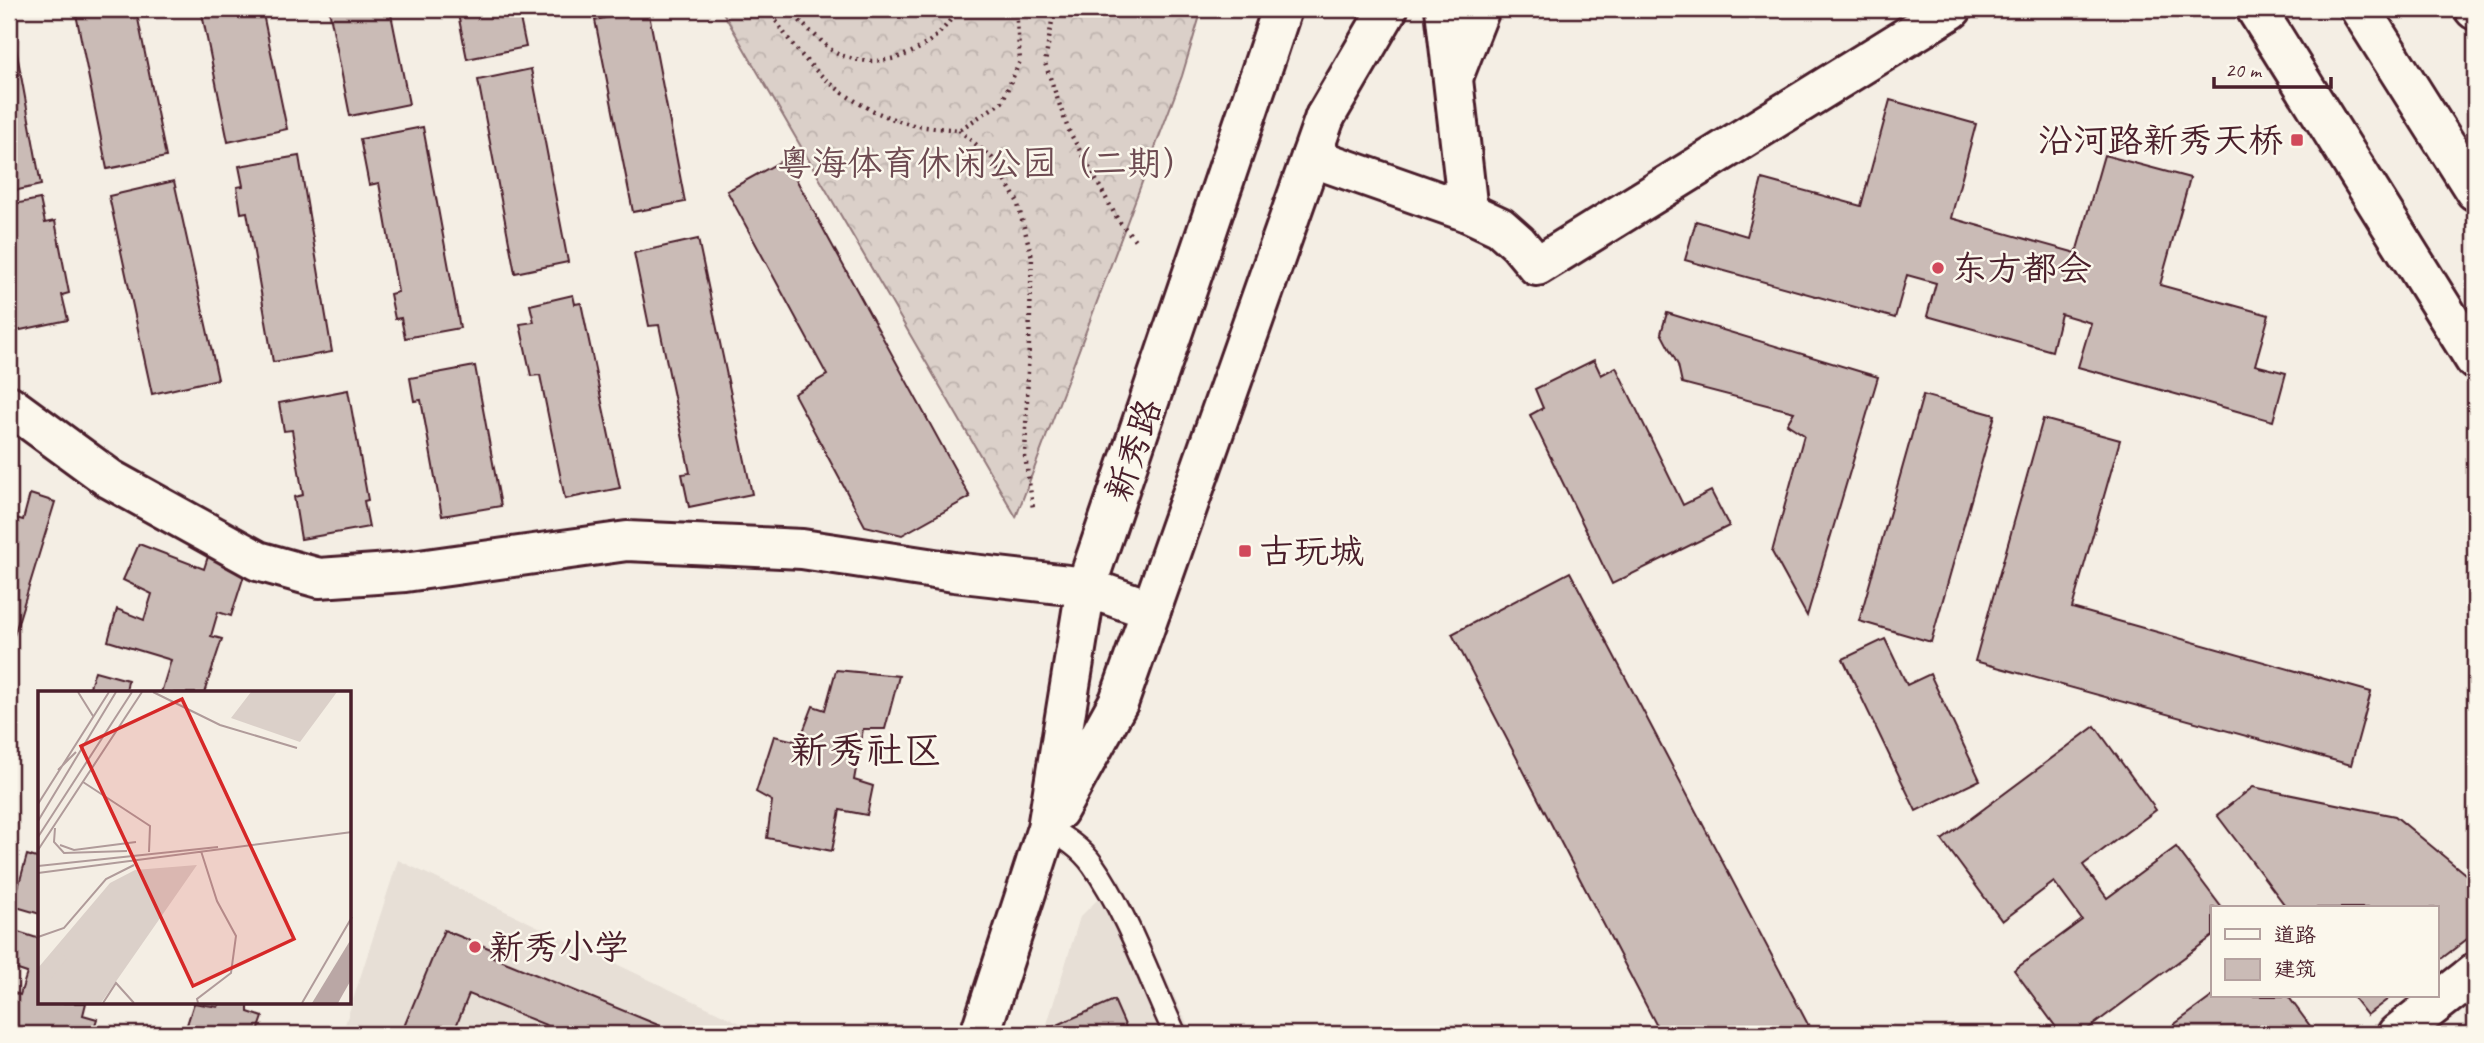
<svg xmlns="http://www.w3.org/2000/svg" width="2484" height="1043" font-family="Caveat,'LXGW WenKai TC',sans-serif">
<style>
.built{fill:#e7dfd6}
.forest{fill:url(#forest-crowns);stroke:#92787a;stroke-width:2}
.building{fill:#cabbb6;stroke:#4a1f2b;stroke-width:2}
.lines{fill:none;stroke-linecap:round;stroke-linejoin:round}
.lane-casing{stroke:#4a1f2b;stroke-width:26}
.street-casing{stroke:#4a1f2b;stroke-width:44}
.secondary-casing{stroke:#4a1f2b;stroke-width:44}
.primary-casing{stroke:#4a1f2b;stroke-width:44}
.highway-casing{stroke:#4a1f2b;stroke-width:44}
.path{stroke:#4a1f2b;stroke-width:4.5;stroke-dasharray:2 5;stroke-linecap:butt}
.lane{stroke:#fbf7ec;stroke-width:21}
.street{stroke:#fbf7ec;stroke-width:38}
.secondary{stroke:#fbf7ec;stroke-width:38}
.primary{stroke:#fbf7ec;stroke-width:38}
.highway{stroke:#fbf7ec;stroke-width:38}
.poi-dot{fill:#d1495b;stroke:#fbf7ec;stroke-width:2.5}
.labels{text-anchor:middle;stroke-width:5;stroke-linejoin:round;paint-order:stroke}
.poi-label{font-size:35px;fill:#4a1f2b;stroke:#fbf7ec;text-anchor:start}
.park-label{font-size:35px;fill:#6e4b52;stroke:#fbf7ec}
.street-label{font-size:35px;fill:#4a1f2b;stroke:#fbf7ec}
.quarter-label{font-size:38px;fill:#4a1f2b;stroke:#fbf7ec}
.inset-road{fill:none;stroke:#b09b9a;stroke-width:2}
.view{fill:#d62828;fill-opacity:0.15;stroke:#d62828;stroke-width:3.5}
.inset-edge{fill:none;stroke:#4a1f2b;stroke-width:3.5}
</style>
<defs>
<pattern id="forest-crowns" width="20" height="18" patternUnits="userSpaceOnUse" patternTransform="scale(1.75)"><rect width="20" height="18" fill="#dbd0c9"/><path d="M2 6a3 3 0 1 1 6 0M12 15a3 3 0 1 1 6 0" fill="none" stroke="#bdb2ad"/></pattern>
</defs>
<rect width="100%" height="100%" fill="#f4eee4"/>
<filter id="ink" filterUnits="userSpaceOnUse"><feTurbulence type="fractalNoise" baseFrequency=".0143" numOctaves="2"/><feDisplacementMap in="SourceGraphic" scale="14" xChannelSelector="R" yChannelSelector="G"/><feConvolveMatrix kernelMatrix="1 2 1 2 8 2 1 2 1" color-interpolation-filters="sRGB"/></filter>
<g filter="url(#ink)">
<!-- built -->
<g class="built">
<path d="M398,860L763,1034H342Z"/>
<path d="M1119,878L1192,1034H1044L1080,917Z"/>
</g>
<!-- forest -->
<path class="forest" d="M721,9H1202L1182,76L1016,517Z"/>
<!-- building -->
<g class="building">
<path d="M75,9H136L166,157L107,169Z"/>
<path d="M201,9H262L287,129L228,142Z"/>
<path d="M329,9H390L409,104L350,116Z"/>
<path d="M457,9H518L526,47L467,59Z"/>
<path d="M648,9L685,202L633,212L595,20Z"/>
<path d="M9,10L41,185L9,192Z"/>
<path d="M531,69L568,262L515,273L478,80Z"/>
<path d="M1890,100L1976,124L1951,218L2076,253L2104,155L2190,178L2160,285L2269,315L2255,365L2286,373L2273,421L2078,367L2091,323L2061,314L2052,351L1927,316L1936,283L1907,275L1895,318L1685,260L1696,221L1747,236L1762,179L1861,206Z"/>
<path d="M423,127L460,328L405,338L401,318L395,319L390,294L398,292L379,183L369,185L360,139Z"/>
<path d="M299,156L332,352L273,362L247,212L241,213L237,187L243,186L239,166Z"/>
<path d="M785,159L970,497L902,535L865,526L794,394L827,375L727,191Z"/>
<path d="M174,181L218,379L152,394L109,196Z"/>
<path d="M40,199L45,223L55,221L69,293L62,295L68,320L11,332L9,205Z"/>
<path d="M698,239L752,494L689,507L682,474L690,473L659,325L649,326L634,253Z"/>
<path d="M573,295L575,304L581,303L620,488L565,499L540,375L531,376L520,324L534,322L530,305Z"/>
<path d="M1667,313L1878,377L1807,616L1772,552L1804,435L1787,424L1794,412L1682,383L1678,365L1661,333Z"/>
<path d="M1594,360L1601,375L1616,367L1683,505L1711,491L1729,526L1612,584L1530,415L1543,408L1535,389Z"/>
<path d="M475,366L501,506L442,516L421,400L414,401L410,378Z"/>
<path d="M348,390L368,500L364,501L369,527L301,539L294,497L303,495L292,430L284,431L279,403Z"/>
<path d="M1923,395L1995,415L1931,642L1859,621Z"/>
<path d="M2043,419L2120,440L2072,608L2371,692L2351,765L1975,661Z"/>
<path d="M30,494L55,502L9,652V516L23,520Z"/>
<path d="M139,544L204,569L211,547L249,560L231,616L218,612L211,636L222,639L204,693H161L171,660L108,641L117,609L144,620L152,594L123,580Z"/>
<path d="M1570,572L1813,1034H1661L1452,634Z"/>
<path d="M1885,639L1907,685L1930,674L1980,780L1916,811L1843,659Z"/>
<path d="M836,670L899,676L885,729H863L854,780L873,786L867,815L840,810L832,851L767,838L772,801L756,792L774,736L799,742L813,706L825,710Z"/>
<path d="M95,671L128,680L126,693H88Z"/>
<path d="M2095,726L2156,810L2083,865L2107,898L2176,847L2222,908H2213V936L2081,1034H2061L2014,970L2082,920L2054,882L2002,921L1942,840Z"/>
<path d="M2253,787L2395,816L2470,878L2475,874V933L2437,962V908H2287L2217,815Z"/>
<path d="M27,855L40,859V914L13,906Z"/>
<path d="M12,930L40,939V1003H86L83,1015L97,1019L92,1034H43L32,1030L31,1034H9V991L20,995L27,973L9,967Z"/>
<path d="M444,930L496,951L493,957L680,1034H568L469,994L453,1034H401Z"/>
<path d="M2213,996H2288L2316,1034H2161Z"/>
<path d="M2352,996H2392L2367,1015Z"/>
<path d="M1114,1000L1129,1034H1058L1055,1026Z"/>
<path d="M194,1003L218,1007L220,1003H248V1012L263,1017L257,1034H184Z"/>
</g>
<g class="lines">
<!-- lane casing -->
<g class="lane-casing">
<path id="lane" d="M1047,828C1065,838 1081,848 1093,865C1127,913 1150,980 1175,1034"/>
</g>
<!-- street casing -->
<g class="street-casing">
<g id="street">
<path d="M1445,9L1468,212"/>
<path d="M1454,75L1480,9"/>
<path d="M1311,157L1468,212L1500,227L1518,243L1537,266L1952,9"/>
<path d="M9,405L110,479L258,561L319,578L405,572L627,541L802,549L954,572L1086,587L1151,610"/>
<path d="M2397,1034L2475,973"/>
</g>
</g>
<!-- secondary casing -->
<g class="secondary-casing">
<g id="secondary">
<path d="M1058,811L1119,701L1325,117"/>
<path d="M980,1034L1047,828L1086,587L1258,81"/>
</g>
</g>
<!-- primary casing -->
<g class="primary-casing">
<g id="primary">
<path d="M2256,9L2475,360"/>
<path d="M1258,81L1282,9"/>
<path d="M1325,117L1388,9"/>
</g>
</g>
<!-- highway casing -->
<g class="highway-casing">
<g id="highway">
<path d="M2360,9L2475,191"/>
<path d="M2474,9L2475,10"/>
</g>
</g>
<!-- path -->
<g class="path">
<path d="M769,9C799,62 845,106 906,123C922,128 942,128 959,130L1002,102L1020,61L1016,9"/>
<path d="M792,9C798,21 807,28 817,37C823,42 831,51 838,54C884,73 935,51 957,9"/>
<path d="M1054,9L1045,63L1068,129L1118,220L1136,241"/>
<path d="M959,130L992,158L1017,201L1032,257L1025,456L1033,508"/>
</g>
<!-- lane -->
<use href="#lane" class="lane"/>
<!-- street -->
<use href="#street" class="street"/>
<!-- secondary -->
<use href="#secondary" class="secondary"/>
<!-- primary -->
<use href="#primary" class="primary"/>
<!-- highway -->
<use href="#highway" class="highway"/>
</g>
</g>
<!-- markers -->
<g class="poi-dot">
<rect x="2290" y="133" width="14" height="14" rx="3.5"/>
<circle cx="1938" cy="268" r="7"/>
<rect x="1238" y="544" width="14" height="14" rx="3.5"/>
<circle cx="475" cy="947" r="7"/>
</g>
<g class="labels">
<!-- poi labels -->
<g class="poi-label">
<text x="2283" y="152" text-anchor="end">沿河路新秀天桥</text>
<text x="1952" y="280">东方都会</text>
<text x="1259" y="563">古玩城</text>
<text x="489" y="959">新秀小学</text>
</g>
<!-- park labels -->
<g class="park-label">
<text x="987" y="175">粤海体育休闲公园（二期）</text>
</g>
<!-- street labels -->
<g class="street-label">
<text transform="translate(1133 450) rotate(-71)" y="12">新秀路</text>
</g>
<!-- quarter labels -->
<g class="quarter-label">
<text x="866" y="763">新秀社区</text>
</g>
</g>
<!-- overview -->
<g transform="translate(38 691)">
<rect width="313" height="313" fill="#f4eee4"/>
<path d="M213,1H299L262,51L193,27ZM159,174L63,312H0V277L72,192L97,179Z" fill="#dbd0c9"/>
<path d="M18,259L29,267L13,288L2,280Z" fill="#dbd0c9"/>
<path d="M313,248V289L300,312H274Z" fill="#baa7a5"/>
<path class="inset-road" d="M40,1L55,25M115,1L182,34L259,57M20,79L38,61M45,91L112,135L111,161M0,113L71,1M0,130L78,1M17,137L16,151L26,162L89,160M0,146L94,1M22,154L36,159L98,151M0,159L104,1M0,175L180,156M0,182L314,141M0,246L26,237L68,188L96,174M65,312L78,292L96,312M160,312L159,308L193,282L198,245L179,210L163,160M264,312L314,226"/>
<path class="view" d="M144,8L256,248L155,295L43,55Z"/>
<rect width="313" height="313" class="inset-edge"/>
</g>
<!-- margin -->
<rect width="2484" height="1043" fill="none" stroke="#fbf7ec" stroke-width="35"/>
<rect x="18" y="18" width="2449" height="1008" fill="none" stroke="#4a1f2b" stroke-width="2.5" filter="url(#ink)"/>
<!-- legend -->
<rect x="2211" y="906" width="228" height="91" fill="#fbf7ec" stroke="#b4a19f" stroke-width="2"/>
<rect x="2225" y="929" width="35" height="10" fill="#fbf7ec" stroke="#b4a19f" stroke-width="2"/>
<text x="2274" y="942" font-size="21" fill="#4a1f2b">道路</text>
<rect x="2225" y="959" width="35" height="21" fill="#cabbb6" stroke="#b4a19f" stroke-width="2"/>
<text x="2274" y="976" font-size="21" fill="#4a1f2b">建筑</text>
<!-- scale -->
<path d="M2214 77v10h117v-10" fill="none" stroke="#4a1f2b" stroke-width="3.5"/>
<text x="2225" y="77" font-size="21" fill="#4a1f2b" stroke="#fbf7ec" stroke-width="5" paint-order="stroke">20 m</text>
</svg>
